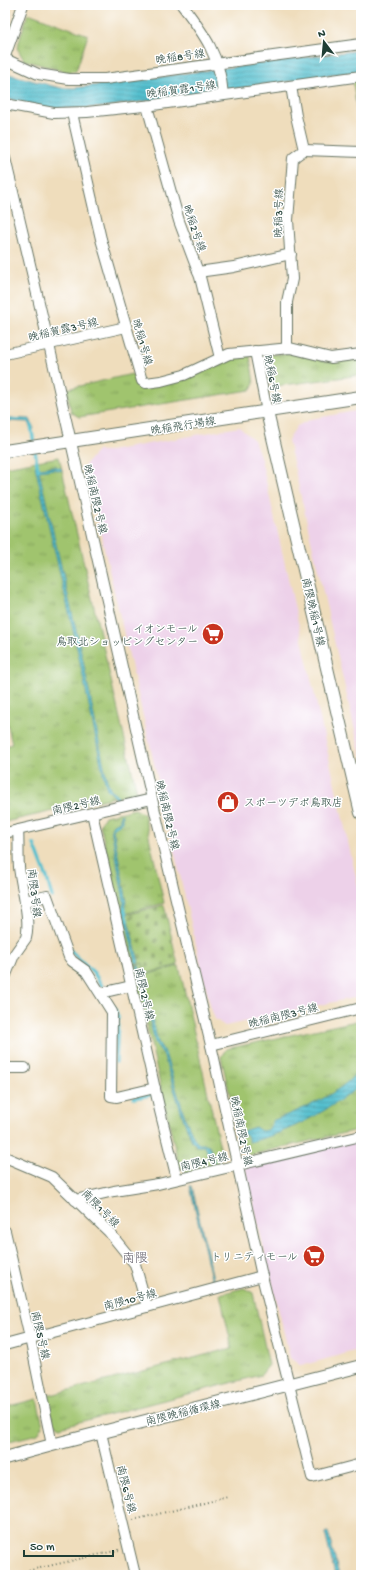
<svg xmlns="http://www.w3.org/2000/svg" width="366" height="1580" font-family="'Gochi Hand','Klee One',sans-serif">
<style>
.built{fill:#edd1e9}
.grass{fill:url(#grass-tufts);stroke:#608051}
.cemetery{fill:url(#cemetery-stones);stroke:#608051}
.water{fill:url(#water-rules);stroke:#3a7e82}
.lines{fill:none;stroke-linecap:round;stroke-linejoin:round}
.stream{stroke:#55c0cf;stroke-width:3.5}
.minor-casing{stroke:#687564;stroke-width:12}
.tertiary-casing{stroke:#687564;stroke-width:14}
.path{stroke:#687564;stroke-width:2;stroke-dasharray:1 3;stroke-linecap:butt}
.minor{stroke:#fff;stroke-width:10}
.tertiary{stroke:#fff;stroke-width:12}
.labels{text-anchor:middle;stroke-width:3;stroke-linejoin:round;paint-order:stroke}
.street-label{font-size:11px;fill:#1f3d34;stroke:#fff}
.poi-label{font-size:11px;fill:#1f3d34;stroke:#fff;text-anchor:end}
.quarter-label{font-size:13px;fill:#64616c;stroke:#fff}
</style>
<defs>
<pattern id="grass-tufts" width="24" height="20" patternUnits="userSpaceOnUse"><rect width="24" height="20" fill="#a0c46e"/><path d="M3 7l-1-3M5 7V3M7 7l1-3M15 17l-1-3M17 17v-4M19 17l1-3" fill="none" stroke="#82a05b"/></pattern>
<pattern id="cemetery-stones" width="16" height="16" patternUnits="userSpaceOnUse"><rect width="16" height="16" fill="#a0c46e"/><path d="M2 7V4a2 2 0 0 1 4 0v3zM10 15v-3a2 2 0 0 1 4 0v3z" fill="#82a05b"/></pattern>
<pattern id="water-rules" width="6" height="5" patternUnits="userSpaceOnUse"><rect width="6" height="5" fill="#55c0cf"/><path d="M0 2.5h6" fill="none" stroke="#469da9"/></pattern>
</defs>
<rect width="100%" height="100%" fill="#fff"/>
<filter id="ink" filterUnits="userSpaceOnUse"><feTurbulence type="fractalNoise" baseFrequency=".025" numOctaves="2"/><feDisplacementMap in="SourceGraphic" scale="8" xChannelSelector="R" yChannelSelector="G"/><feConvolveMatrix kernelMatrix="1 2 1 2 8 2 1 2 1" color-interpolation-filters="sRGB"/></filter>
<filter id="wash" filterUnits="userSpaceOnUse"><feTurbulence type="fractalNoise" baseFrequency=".012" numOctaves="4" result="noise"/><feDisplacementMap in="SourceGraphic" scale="16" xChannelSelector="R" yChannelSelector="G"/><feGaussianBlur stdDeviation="0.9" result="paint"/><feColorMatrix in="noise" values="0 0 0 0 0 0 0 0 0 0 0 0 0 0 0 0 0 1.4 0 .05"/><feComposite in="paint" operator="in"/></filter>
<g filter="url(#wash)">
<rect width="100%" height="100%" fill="#efddbc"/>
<!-- built -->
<g class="built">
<path d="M361,410V757L288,440L297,426L311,419Z"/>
<path d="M239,427L254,440L261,459L361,899V996L225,1026L215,1019L210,1005L85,465L97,451H110Z"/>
<path d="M361,1137V1349L301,1366L290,1358L244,1164Z"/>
</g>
<!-- grass -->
<g class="grass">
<path d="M28,13L88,35L76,71L66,72L24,60L17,48Z"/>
<path d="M361,80V146L353,81Z"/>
<path d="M290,353L329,362L361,358V375L276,386L267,380L263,357L267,355Z"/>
<path d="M250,356L254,384L250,390L79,417L71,412L67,389L132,374L136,384L142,388L183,379L229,358Z"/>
<path d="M59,457L137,792L5,822V746L12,744L5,714V467Z"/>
<path d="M135,809L144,814L164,903L121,915L100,824L105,816Z"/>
<path d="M143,963L145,975L179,966L222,1156L217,1165L187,1173L179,1166L133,966Z"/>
<path d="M361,1020V1129L250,1155L243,1151L221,1057L226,1049Z"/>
<path d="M244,1288L253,1293L269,1365L261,1375L60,1427L53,1422L47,1396L232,1348L220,1294Z"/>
<path d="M37,1399L43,1426L38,1434L5,1442V1407Z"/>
</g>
<!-- cemetery -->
<path class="cemetery" d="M164,905L178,965L146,974L143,963L132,965L121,916Z"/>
<!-- water -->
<g class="water">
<path d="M361,50V71L103,107L58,109L33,105L5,98V73L60,88H75Z"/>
<path d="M5,418L30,419L34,429L31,430L28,422L5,421Z"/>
<path d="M38,465L39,468L55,466L62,469L61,471L54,469L39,471L83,660L99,742L107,780L110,788L114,793L117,794L119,800L117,801L115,797L107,789L104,778L76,643L35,466Z"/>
<path d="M122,814V822L113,829L127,902L125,907L126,912L123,913V907L124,902L111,828L113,824L120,821V815Z"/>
<path d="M127,916L139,962L136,963L125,917Z"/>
<path d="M139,965L158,1042L165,1053L186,1120L195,1140L199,1144H206L209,1145L215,1162L212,1163L205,1146H197L192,1141L184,1121L163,1054L155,1043L137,966Z"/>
<path d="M361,1068V1085C329,1110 289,1133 249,1142L247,1135H244L243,1131L255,1127L261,1131L268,1130L272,1124V1121C306,1107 337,1097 361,1068Z"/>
<path d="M190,1186H192L214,1283L212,1282Z"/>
<path d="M328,1532L339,1575H335L325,1533Z"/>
</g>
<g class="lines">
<!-- stream -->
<g class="stream">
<path d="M31,425L38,470"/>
<path d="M34,844L47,878L52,897"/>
<path d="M124,908L127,921"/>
<path d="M70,950L94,973L102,986"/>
<path d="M114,1007L118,1017L116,1062"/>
<path d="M134,1098L150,1095"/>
</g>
</g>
</g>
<g filter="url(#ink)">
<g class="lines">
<!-- minor casing -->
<g class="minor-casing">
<g id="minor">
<path d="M182,5C205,35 220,56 223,95"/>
<path d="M5,56L23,5"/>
<path d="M5,59L38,74L69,79H105L361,44"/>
<path d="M5,104L54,113L87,112L153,105L361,76"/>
<path d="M147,106L179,221L200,277L220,358"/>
<path d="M72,113L101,239L142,381L146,383L161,381L184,375L229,354L290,348L331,358L361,354"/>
<path d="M304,150L361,152"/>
<path d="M5,158L49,345L152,799L211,1045L262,1276L312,1477L361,1464"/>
<path d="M198,272L234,267L291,254"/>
<path d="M287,348V302L292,279L288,220L293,158L304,150L296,116L291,86"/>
<path d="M255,351L267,412"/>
<path d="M5,354L126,327"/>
<path d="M92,813L160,1111L177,1179"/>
<path d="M5,833L152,799"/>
<path d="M25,901L47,896L69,957L72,961L86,971L112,1012L111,1096L117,1097L155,1088"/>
<path d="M5,977L14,955L26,938C31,919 21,887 19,867C18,855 19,842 18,830"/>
<path d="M101,993L131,986"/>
<path d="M211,1045L361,1008"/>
<path d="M5,1068H25"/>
<path d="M5,1157L52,1177L109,1232L135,1264L147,1307"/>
<path d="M75,1200L114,1191L158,1184L361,1136"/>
<path d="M5,1231L30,1338L52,1445"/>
<path d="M5,1345L262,1276"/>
<path d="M101,1433L135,1575"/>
</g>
</g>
<!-- tertiary casing -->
<g class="tertiary-casing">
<g id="tertiary">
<path d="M267,412L361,813"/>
<path d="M5,451L361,397"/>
<path d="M5,1458L52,1445L361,1366"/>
</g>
</g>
<!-- path -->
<g class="path">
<path d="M133,1520L229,1497"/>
<path d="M9,1575L119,1550"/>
</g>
<!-- minor -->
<use href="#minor" class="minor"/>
<!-- tertiary -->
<use href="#tertiary" class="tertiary"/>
</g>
</g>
<!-- icons -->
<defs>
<g id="supermarket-disc" transform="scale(1.15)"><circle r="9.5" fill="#c8321e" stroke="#fff"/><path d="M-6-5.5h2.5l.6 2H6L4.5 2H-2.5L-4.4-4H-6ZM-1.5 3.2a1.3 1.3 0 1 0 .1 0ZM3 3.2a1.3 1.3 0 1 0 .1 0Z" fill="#fff"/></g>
<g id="shop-disc" transform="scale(1.15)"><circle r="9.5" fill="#c8321e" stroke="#fff"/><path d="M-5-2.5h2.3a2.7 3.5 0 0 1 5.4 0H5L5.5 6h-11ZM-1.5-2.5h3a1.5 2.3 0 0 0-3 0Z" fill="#fff"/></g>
</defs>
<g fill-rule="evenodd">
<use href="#supermarket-disc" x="213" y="634"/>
<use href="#shop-disc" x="228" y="802"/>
<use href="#supermarket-disc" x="314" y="1256"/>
</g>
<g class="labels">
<!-- street labels -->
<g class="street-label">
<text transform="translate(180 56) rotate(-8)" y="4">晩稲8号線</text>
<text transform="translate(181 89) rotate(-8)" y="4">晩稲賀露1号線</text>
<text transform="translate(278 213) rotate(-89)" y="4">晩稲3号線</text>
<text transform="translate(195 228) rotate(71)" y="4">晩稲2号線</text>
<text transform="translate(63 329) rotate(-13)" y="4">晩稲賀露3号線</text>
<text transform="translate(143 342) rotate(74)" y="4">晩稲1号線</text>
<text transform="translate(273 379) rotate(79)" y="4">晩稲6号線</text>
<text transform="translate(183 425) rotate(-9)" y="4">晩稲飛行場線</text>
<text transform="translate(96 499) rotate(77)" y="4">晩稲南隈2号線</text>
<text transform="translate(314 612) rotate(77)" y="4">南隈晩稲1号線</text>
<text transform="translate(76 805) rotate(-13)" y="4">南隈2号線</text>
<text transform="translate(168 815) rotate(77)" y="4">晩稲南隈2号線</text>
<text transform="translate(35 893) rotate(83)" y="4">南隈3号線</text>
<text transform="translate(145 994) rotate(77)" y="4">南隈12号線</text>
<text transform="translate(283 1015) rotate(-14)" y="4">晩稲南隈3号線</text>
<text transform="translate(242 1131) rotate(78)" y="4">晩稲南隈2号線</text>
<text transform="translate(204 1161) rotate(-13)" y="4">南隈4号線</text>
<text transform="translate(101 1208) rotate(45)" y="4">南隈1号線</text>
<text transform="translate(130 1299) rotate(-15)" y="4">南隈10号線</text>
<text transform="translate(41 1335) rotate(77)" y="4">南隈5号線</text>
<text transform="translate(183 1412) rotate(-14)" y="4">南隈晩稲循環線</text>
<text transform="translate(127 1489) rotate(76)" y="4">南隈6号線</text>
</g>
<!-- poi labels -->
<g class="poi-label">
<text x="198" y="632">イオンモール<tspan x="198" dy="13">鳥取北ショッピングセンター</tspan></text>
<text x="244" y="806" text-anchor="start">スポーツデポ鳥取店</text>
<text x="298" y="1260">トリニティモール</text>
</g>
<!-- quarter labels -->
<g class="quarter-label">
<text x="135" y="1262">南隈</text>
</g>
</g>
<!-- margin -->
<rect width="366" height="1580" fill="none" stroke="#fff" stroke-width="20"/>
<!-- north arrow -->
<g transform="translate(324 42) rotate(344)" stroke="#ffffff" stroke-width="3" paint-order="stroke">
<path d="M0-3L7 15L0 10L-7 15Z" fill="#1f3d34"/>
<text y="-6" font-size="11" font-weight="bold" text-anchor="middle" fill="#1f3d34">N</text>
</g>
<!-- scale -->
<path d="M24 1550v6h89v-6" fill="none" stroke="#1f3d34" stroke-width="2"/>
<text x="30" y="1550" font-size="12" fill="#1f3d34" stroke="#ffffff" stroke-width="3" paint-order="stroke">50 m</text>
</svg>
